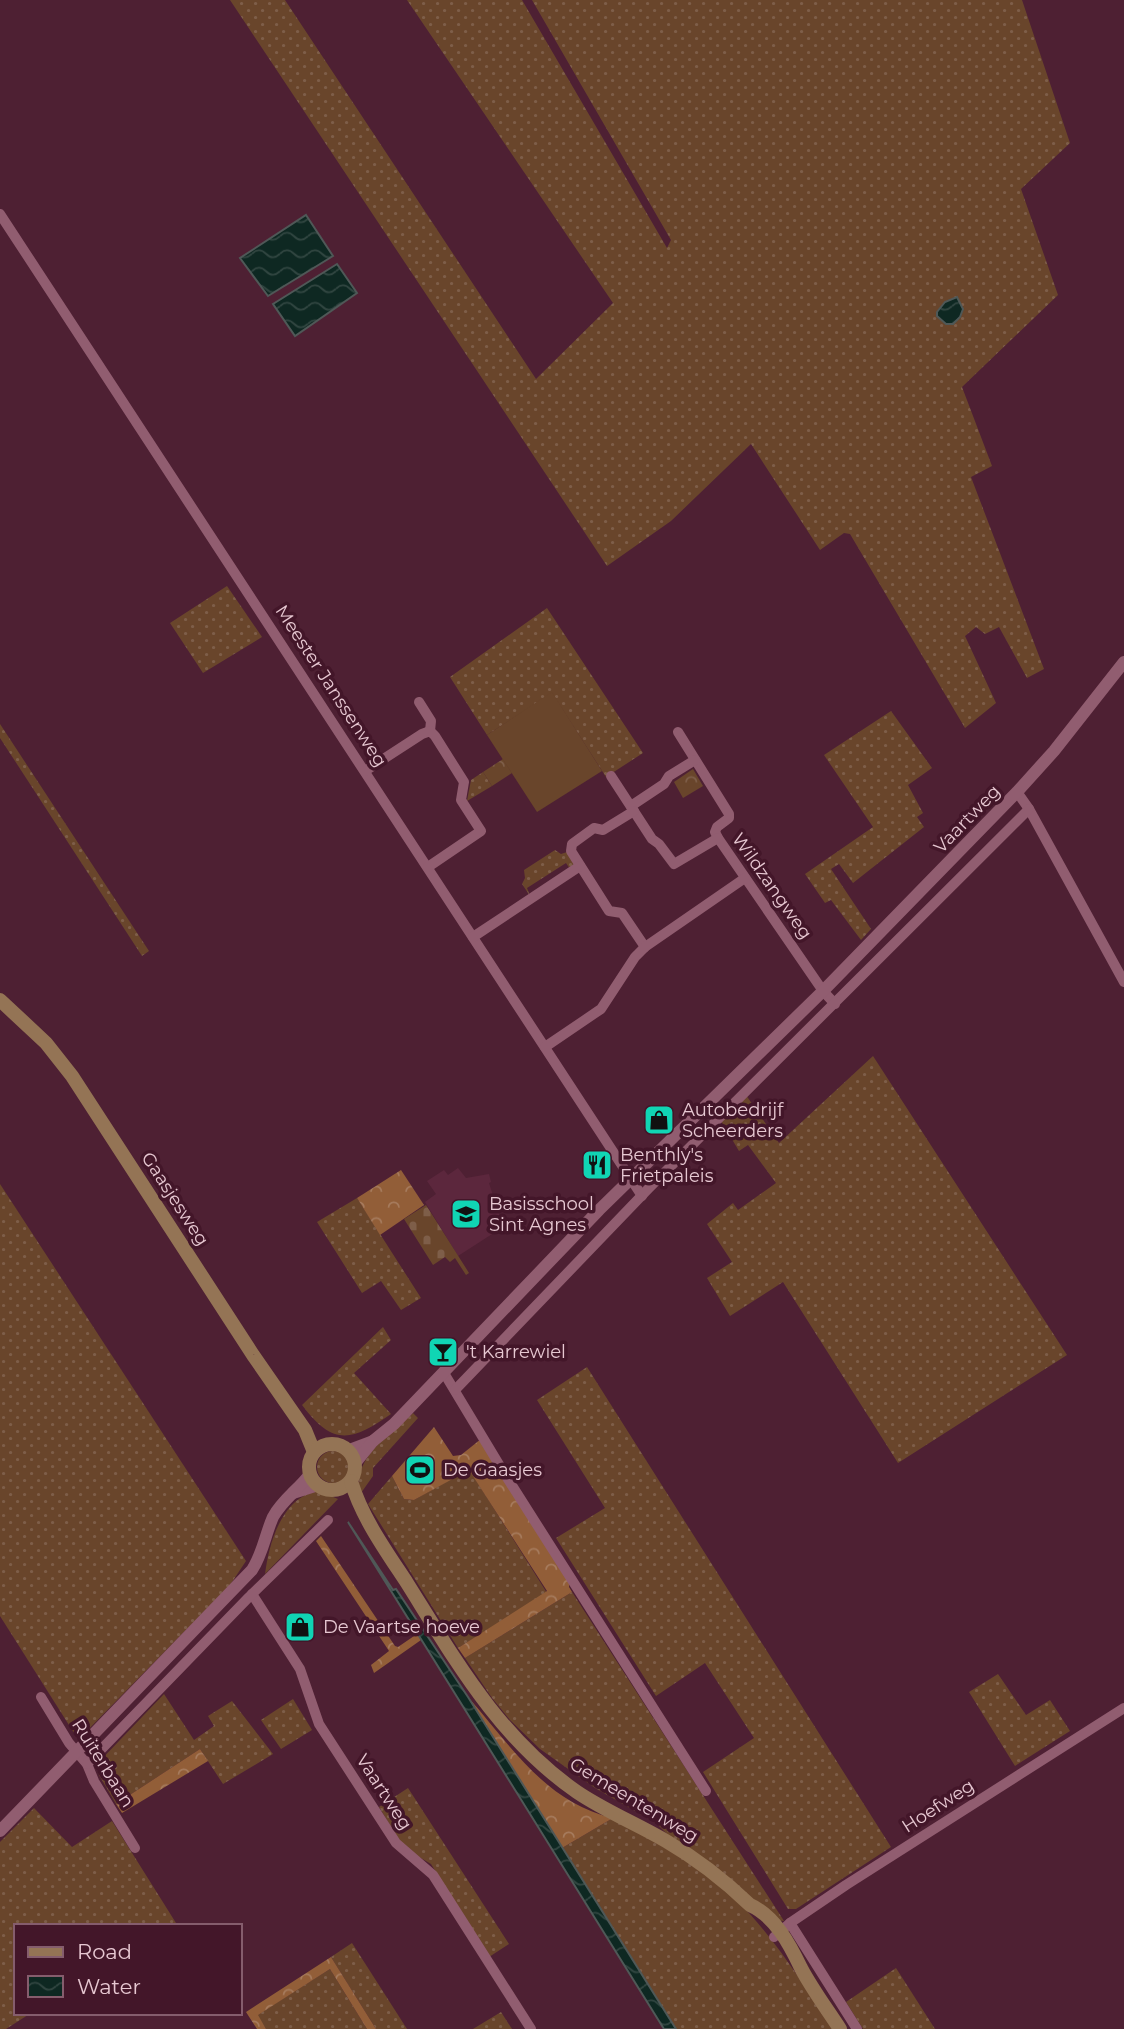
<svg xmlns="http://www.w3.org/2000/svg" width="1124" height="2029" font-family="Montserrat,sans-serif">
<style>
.built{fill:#5c273d}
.grass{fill:url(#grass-dots)}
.forest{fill:url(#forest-crowns)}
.cemetery{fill:url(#cemetery-stones)}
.park{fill:url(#park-crowns)}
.garden{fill:#69452b}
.water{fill:url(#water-waves);stroke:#4f5857;stroke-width:2}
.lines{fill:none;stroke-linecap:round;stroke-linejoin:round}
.minor{stroke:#915d70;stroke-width:10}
.tertiary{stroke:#915d70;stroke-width:12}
.secondary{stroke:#947455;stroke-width:14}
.labels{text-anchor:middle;stroke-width:7;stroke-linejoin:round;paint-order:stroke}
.street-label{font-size:18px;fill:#e7c8d2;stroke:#431629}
.poi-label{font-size:18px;fill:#e7c8d2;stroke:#431629;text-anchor:start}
</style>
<defs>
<pattern id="grass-dots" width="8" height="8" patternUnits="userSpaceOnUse" patternTransform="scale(1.75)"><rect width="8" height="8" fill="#69452b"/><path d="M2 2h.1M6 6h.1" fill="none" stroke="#7e5e49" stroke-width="1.8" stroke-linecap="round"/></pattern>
<pattern id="forest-crowns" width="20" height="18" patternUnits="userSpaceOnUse" patternTransform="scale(1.75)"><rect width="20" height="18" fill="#925e38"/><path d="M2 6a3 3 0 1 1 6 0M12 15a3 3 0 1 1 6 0" fill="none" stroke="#a67b5d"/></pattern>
<pattern id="cemetery-stones" width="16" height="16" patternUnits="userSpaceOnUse" patternTransform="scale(1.75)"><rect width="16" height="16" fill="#69452b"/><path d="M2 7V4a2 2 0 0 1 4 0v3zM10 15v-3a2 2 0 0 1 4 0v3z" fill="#7e5e49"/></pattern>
<pattern id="park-crowns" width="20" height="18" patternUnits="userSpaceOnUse" patternTransform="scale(1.75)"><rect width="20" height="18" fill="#69452b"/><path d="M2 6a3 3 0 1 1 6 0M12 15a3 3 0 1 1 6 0" fill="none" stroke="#7e5e49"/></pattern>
<pattern id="water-waves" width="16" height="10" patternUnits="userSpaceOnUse" patternTransform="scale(1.75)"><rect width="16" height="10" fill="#0e2822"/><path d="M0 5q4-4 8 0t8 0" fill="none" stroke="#314641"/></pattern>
</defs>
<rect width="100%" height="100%" fill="#4e2033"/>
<!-- built -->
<path class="built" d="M458,1168L466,1178L489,1174L491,1182L489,1183L503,1227L458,1256L425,1202L436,1194L427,1181L444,1170L448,1175Z"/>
<!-- grass -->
<g class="grass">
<path d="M230,0H285L536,379L613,303L407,0H522L667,248L671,240L532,0H1022L1070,143L1021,189L1058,295L962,387L992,466L971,477L1044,669L1027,678L999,627L985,634L976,627L965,636L996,703L965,728L850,534L844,533L820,550L751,444L671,521L607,566Z"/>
<path d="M227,586L262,637L203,673L170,623Z"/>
<path d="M547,608L643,753L606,777L552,693L487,735L450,677Z"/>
<path d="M891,711L932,768L908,785L923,813L917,817L924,827L853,883L839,864L831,869L871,929L861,940L831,900L825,903L823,900L805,874L873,827L824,755Z"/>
<path d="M0,724L149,951L142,956L0,738Z"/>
<path d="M483,772L492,786L467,801L471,780Z"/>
<path d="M555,850L561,854L567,852L574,864L570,869L566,863L527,888L530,896L522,884L525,878L524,870Z"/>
<path d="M873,1056L1067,1355L898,1463L783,1282L730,1316L707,1278L732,1262L707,1224L733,1203L738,1210L776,1183L748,1145L739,1151L721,1121L746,1095L779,1143Z"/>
<path d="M0,1184L246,1561L230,1585L80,1738L74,1733L0,1616Z"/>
<path d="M357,1198L421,1298L401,1310L381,1281L362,1293L317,1222Z"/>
<path d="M383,1327L391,1340L354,1373L391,1414C351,1442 333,1446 302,1405Z"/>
<path d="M587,1367L891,1847L796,1909H788L703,1772L754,1738L705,1663L656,1696L556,1538L605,1508L537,1400Z"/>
<path d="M413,1413L418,1418L373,1468V1476L361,1493C350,1459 392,1433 413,1413Z"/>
<circle cx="333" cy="1467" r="16"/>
<path d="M469,1469L547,1593L458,1648L368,1504L392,1476L404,1499L414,1500Z"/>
<path d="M319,1491L338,1499L265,1574C269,1543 282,1496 319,1491Z"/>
<path d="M572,1592L784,1921L775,1920L672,1839L656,1823L595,1788L540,1749L510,1720L492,1698L465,1658Z"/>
<path d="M998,1674L1026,1715L1050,1700L1070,1731L1015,1766L969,1692Z"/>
<path d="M164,1694L194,1740L214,1726L208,1716L232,1701L273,1754L223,1784L200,1749L116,1804L99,1775L97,1764Z"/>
<path d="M293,1699L312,1730L281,1749L261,1720Z"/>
<path d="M408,1788L509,1944L489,1957L431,1864L404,1848L379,1807Z"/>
<path d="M34,1808L72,1847L112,1821L176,1923L171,1926H16V2013H31L6,2029H0V1842Z"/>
<path d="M613,1818C641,1834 671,1848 697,1866C755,1907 794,1970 833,2029H676L562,1848Z"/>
<path d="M352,1943L407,2029H376L331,1957Z"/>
<path d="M896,1968L935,2029H863L846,2002Z"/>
<path d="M330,1969L367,2029H266L257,2015Z"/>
<path d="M501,2012L512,2029H473Z"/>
</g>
<!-- forest -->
<g class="forest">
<path d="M401,1170L424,1205L380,1235L357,1198Z"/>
<path d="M434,1427L453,1456L461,1455L481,1439L570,1580L569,1587L572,1592L465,1658L458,1648L547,1591L469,1470L414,1500L404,1499L392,1476Z"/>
<path d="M321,1536L395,1646L398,1647L417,1634L421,1640L374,1673L371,1665L389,1651L316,1541Z"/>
<path d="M468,1697C510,1745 546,1803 613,1818L562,1848Z"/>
<path d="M200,1749L208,1761L122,1813L116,1804Z"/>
<path d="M331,1957L376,2029H367L330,1969L258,2015L266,2029H257L246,2012Z"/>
</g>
<!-- cemetery -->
<path class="cemetery" d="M426,1205L469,1273L466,1275L455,1258L450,1262L445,1257L433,1265L404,1219Z"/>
<!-- park -->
<g class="park">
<path d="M503,759L512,773L492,786L483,772Z"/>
<path d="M693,769L703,786L683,798L674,782Z"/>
</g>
<!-- garden -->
<path class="garden" d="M552,692L602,771L537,812L487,735Z"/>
<!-- water -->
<g class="water">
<path d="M306,215L333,256L268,296L240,258Z"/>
<path d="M337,264L357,293L295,336L273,304Z"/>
<path d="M957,297L963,309L960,317L953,324H946L937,316V312L945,302Z"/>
<path d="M348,1522L393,1590L396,1589L468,1697L676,2029H664Z"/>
</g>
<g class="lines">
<!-- minor -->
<g class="minor">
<path d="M0,214L642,1196"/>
<path d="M419,702L431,721L430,731"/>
<path d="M678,732L729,814V818L717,827L715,832L718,838L823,991L835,1004"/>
<path d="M365,771L422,734L430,731L435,736L464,782L461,800L481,831L428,867"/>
<path d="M611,776L652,839L659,844L674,864L718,838"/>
<path d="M1017,792L1029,809L1124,982"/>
<path d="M631,806L664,784L669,776L695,760"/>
<path d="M634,811L603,830L594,828L572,844L571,851L609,911L622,913L645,947"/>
<path d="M473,937L580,866"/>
<path d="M545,1047L601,1009L635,957L645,947L745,878"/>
<path d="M444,1373L506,1476L706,1791"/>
<path d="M455,1390L649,1188L1029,809"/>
<path d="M252,1594L300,1669L319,1724L396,1843L433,1875L531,2029"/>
<path d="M41,1697L69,1743L87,1764L94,1781L135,1848"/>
<path d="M87,1764L249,1597L328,1520"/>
<path d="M790,1923L857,2029"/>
<path d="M774,1937L790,1923L846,1885L1124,1708"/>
</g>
<!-- tertiary -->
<g class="tertiary">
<path d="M349,1450L373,1441"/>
<path d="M356,1462L373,1441L394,1424L599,1210L823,991L1017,792L1054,751L1124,662"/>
<path d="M293,1493L318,1485"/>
<path d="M0,1831L252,1570C263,1553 265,1535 273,1517C282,1500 299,1489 310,1474"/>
</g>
<!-- secondary -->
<g class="secondary">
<path d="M0,1000L46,1043L72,1076L253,1355L305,1430L314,1452"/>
<circle cx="332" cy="1467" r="23"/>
<path d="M351,1481C362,1518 386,1551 407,1583C456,1661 499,1738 577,1792C605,1811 637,1824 666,1841C697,1859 724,1880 750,1905C775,1916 790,1945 801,1968C812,1989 827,2009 840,2029"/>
</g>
</g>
<!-- icons -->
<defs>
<g id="shop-square" transform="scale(1.575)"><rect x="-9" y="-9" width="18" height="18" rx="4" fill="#10d5b4" stroke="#431629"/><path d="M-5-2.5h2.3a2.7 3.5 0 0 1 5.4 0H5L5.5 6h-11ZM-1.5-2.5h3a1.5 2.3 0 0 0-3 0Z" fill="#111"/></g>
<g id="restaurant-square" transform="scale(1.575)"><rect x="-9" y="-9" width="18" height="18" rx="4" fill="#10d5b4" stroke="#431629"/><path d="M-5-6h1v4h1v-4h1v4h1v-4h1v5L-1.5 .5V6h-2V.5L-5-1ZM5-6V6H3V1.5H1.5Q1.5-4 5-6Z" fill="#111"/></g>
<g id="school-square" transform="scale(1.575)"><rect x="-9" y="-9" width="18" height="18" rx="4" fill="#10d5b4" stroke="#431629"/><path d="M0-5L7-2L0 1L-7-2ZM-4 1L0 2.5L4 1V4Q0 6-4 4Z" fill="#111"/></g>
<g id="bar-square" transform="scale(1.575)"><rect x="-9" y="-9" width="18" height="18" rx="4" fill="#10d5b4" stroke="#431629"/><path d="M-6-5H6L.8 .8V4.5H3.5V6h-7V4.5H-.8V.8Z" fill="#111"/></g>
<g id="stadium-square" transform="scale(1.575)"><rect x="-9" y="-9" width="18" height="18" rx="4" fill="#10d5b4" stroke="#431629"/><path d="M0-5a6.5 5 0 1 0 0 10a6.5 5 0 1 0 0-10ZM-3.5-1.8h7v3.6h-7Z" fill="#111"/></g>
</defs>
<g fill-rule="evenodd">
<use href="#shop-square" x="659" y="1120"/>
<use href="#restaurant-square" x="597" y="1165"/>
<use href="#school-square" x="466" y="1214"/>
<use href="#bar-square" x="443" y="1352"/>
<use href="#stadium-square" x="420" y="1470"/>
<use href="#shop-square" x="300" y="1627"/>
</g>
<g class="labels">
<!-- street labels -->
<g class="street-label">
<text transform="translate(331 686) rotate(57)" y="6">Meester Janssenweg</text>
<text transform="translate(967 819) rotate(-46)" y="6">Vaartweg</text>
<text transform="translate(772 886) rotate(55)" y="6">Wildzangweg</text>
<text transform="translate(175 1199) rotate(57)" y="6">Gaasjesweg</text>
<text transform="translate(103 1763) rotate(58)" y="6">Ruiterbaan</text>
<text transform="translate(384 1792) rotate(57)" y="6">Vaartweg</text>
<text transform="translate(634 1800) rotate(31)" y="6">Gemeentenweg</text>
<text transform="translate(938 1806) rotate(-33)" y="6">Hoefweg</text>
</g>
<!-- poi labels -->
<g class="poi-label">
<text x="682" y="1116">Autobedrijf<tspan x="682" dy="21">Scheerders</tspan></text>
<text x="620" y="1161">Benthly's<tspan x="620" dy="21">Frietpaleis</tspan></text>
<text x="489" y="1210">Basisschool<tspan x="489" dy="21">Sint Agnes</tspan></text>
<text x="466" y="1358">'t Karrewiel</text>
<text x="443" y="1476">De Gaasjes</text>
<text x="323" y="1633">De Vaartse hoeve</text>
</g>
</g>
<!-- legend -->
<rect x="14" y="1924" width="228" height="91" fill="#431629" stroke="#855d6d" stroke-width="2"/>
<rect x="28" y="1947" width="35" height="10" fill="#947455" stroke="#855d6d" stroke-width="2"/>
<text x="77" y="1959" font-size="21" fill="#e7c8d2">Road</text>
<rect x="28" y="1976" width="35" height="21" fill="url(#water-waves)" stroke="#855d6d" stroke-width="2"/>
<text x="77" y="1994" font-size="21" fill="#e7c8d2">Water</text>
</svg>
